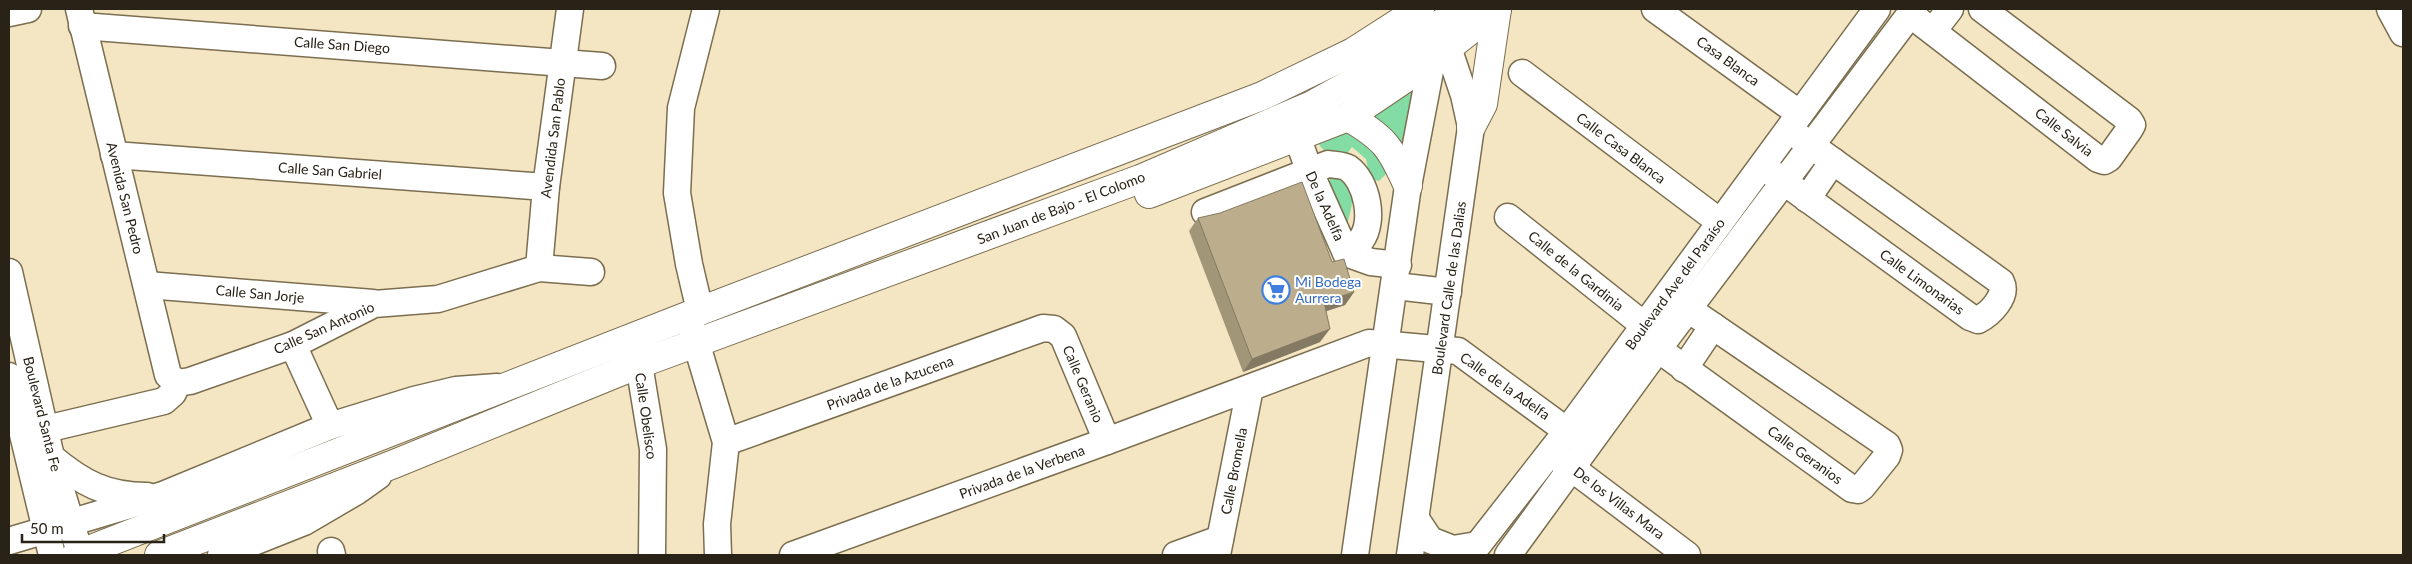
<svg xmlns="http://www.w3.org/2000/svg" width="2412" height="564" font-family="Lato,sans-serif">
<style>
.green{fill:#83dca3}
.lines{fill:none;stroke-linecap:round;stroke-linejoin:round}
.minor-casing{stroke:#7b6e4f;stroke-width:29}
.major-casing{stroke:#7b6e4f;stroke-width:30}
.minor{stroke:#fff;stroke-width:26}
.major{stroke:#fff;stroke-width:28}
.wall{fill:#a29679}
.shaded-wall{fill:#847a63}
.building{fill:#bcae8d;stroke:#847a63}
.labels{text-anchor:middle;stroke-width:4;stroke-linejoin:round;paint-order:stroke}
.street-label{font-size:14px;fill:#292317;stroke:#fff}
.shop-label{font-size:14px;fill:#366cbe;stroke:#fff;text-anchor:start}
</style>
<rect width="100%" height="100%" fill="#f4e5c3"/>
<!-- green -->
<g class="green">
<path d="M1417,88L1409,166L1365,119Z"/>
<path d="M1345,123L1381,149L1387,173L1379,181L1370,179L1366,159L1352,147L1346,155C1329,158 1321,151 1315,136Z"/>
<path d="M1332,175L1343,177C1357,196 1352,204 1347,226L1328,184Z"/>
</g>
<g class="lines">
<!-- minor casing -->
<g class="minor-casing">
<g id="minor">
<path d="M79,9L168,375L177,383"/>
<path d="M1655,9L1800,114"/>
<path d="M2390,9L2403,33"/>
<path d="M9,13L28,9"/>
<path d="M1910,14L2098,159L2104,161L2109,158L2129,130L2132,125L2129,120L1982,9"/>
<path d="M82,26L602,66"/>
<path d="M1933,31L1950,9"/>
<path d="M1522,73L1720,222"/>
<path d="M1297,136L1309,170L1346,253L1371,262L1398,265"/>
<path d="M114,155L546,187"/>
<path d="M1772,173L1970,317L1978,320C1990,314 2008,296 2001,282L1798,136"/>
<path d="M1807,199L1833,161"/>
<path d="M1205,212L1328,164C1334,165 1343,165 1348,168C1367,181 1375,221 1361,240C1357,245 1351,249 1346,253"/>
<path d="M1508,217L1645,326"/>
<path d="M539,268L546,187L570,9"/>
<path d="M9,272L51,457L76,540"/>
<path d="M147,285L373,303"/>
<path d="M1395,286L1448,292"/>
<path d="M700,311L689,264L677,193L681,108L706,9"/>
<path d="M690,322L726,442L717,524L718,555"/>
<path d="M634,344L639,364L653,449L652,555"/>
<path d="M293,345L330,426"/>
<path d="M1658,349L1852,489L1858,490L1862,487L1887,456L1889,450L1887,445L1688,309"/>
<path d="M1684,369L1713,326"/>
<path d="M9,376L52,555"/>
<path d="M177,383L190,381L293,345L374,304L438,299L539,268L591,272"/>
<path d="M29,433L164,401L173,393L177,383"/>
<path d="M726,442L1043,328L1054,329L1063,336L1107,441"/>
<path d="M51,457C82,483 106,496 147,496"/>
<path d="M1557,457L1687,555"/>
<path d="M1416,519L1430,540L1453,549L1477,545"/>
<path d="M9,541L163,495L330,426L414,400L456,390L497,387"/>
<path d="M331,551L332,555"/>
<path d="M221,555L304,522L357,491L378,476"/>
<path d="M793,555L1107,441L1369,343L1458,351L1567,431"/>
<path d="M1176,555L1220,539"/>
<path d="M1217,555L1250,388"/>
<path d="M1355,555L1408,186L1435,45"/>
<path d="M1410,555L1471,127L1464,95L1441,27"/>
<path d="M1470,555L1567,431L1877,9"/>
<path d="M1508,555L1658,349L1914,9"/>
</g>
</g>
<!-- major casing -->
<g class="major-casing">
<g id="major">
<path d="M1348,117C1385,138 1391,148 1408,186"/>
<path d="M1471,127L1483,104L1497,9"/>
<path d="M1149,194L1348,117L1431,61L1497,9"/>
<path d="M76,555L700,311L1262,96L1353,52L1420,9"/>
<path d="M159,555L394,464L639,364L1140,179L1312,105L1370,73L1462,9"/>
</g>
</g>
<!-- minor -->
<use href="#minor" class="minor"/>
<!-- major -->
<use href="#major" class="major"/>
</g>
<!-- wall -->
<path class="wall" d="M1198,218L1332,262L1354,292L1345,305L1326,311L1320,342L1243,372L1189,231Z"/>
<!-- shaded-wall -->
<g class="shaded-wall">
<path d="M1354,292L1345,305L1315,315L1324,302Z"/>
<path d="M1330,329L1320,342L1243,372L1252,359Z"/>
</g>
<!-- building -->
<path class="building" d="M1302,182L1332,262L1344,259L1354,292L1324,302L1330,329L1252,359L1198,218L1220,213Z"/>
<!-- icons -->
<defs>
<g id="supermarket-ring" transform="scale(1.4375)"><circle r="9.5" fill="#fff" stroke="#3f7fe0" stroke-width="1.5"/><path d="M-6-5.5h2.5l.6 2H6L4.5 2H-2.5L-4.4-4H-6ZM-1.5 3.2a1.3 1.3 0 1 0 .1 0ZM3 3.2a1.3 1.3 0 1 0 .1 0Z" fill="#3f7fe0"/></g>
</defs>
<g fill-rule="evenodd">
<use href="#supermarket-ring" x="1276" y="290"/>
</g>
<g class="labels">
<!-- street labels -->
<g class="street-label">
<text transform="translate(342 45) rotate(4)" y="5">Calle San Diego</text>
<text transform="translate(1728 61) rotate(36)" y="5">Casa Blanca</text>
<text transform="translate(2064 132) rotate(38)" y="5">Calle Salvia</text>
<text transform="translate(553 138) rotate(-83)" y="5">Avendida San Pablo</text>
<text transform="translate(1621 148) rotate(37)" y="5">Calle Casa Blanca</text>
<text transform="translate(330 171) rotate(4)" y="5">Calle San Gabriel</text>
<text transform="translate(125 198) rotate(76)" y="5">Avenida San Pedro</text>
<text transform="translate(1325 206) rotate(66)" y="5">De la Adelfa</text>
<text transform="translate(1061 208) rotate(-21)" y="5">San Juan de Bajo - El Colomo</text>
<text transform="translate(1576 271) rotate(39)" y="5">Calle de la Gardinia</text>
<text transform="translate(1922 282) rotate(36)" y="5">Calle Limonarias</text>
<text transform="translate(1675 284) rotate(-54)" y="5">Boulevard Ave del Paraíso</text>
<text transform="translate(1449 288) rotate(-82)" y="5">Boulevard Calle de las Dalias</text>
<text transform="translate(260 294) rotate(5)" y="5">Calle San Jorje</text>
<text transform="translate(324 328) rotate(-24)" y="5">Calle San Antonio</text>
<text transform="translate(890 383) rotate(-20)" y="5">Privada de la Azucena</text>
<text transform="translate(1083 384) rotate(67)" y="5">Calle Geranio</text>
<text transform="translate(1505 386) rotate(35)" y="5">Calle de la Adelfa</text>
<text transform="translate(42 414) rotate(76)" y="5">Boulevard Santa Fe</text>
<text transform="translate(646 416) rotate(82)" y="5">Calle Obelisco</text>
<text transform="translate(1805 455) rotate(36)" y="5">Calle Geranios</text>
<text transform="translate(1234 471) rotate(-79)" y="5">Calle Bromella</text>
<text transform="translate(1022 472) rotate(-20)" y="5">Privada de la Verbena</text>
<text transform="translate(1619 503) rotate(37)" y="5">De los Villas Mara</text>
</g>
<!-- shop labels -->
<g class="shop-label">
<text x="1295" y="287">Mi Bodega<tspan x="1295" dy="16">Aurrera</tspan></text>
</g>
</g>
<!-- border -->
<rect width="2412" height="564" fill="none" stroke="#292317" stroke-width="20"/>
<!-- scale -->
<path d="M22 534v8h142v-8" fill="none" stroke="#292317" stroke-width="2.5"/>
<text x="30" y="534" font-size="15" fill="#292317" stroke="#ffffff" stroke-width="4" paint-order="stroke">50 m</text>
</svg>
